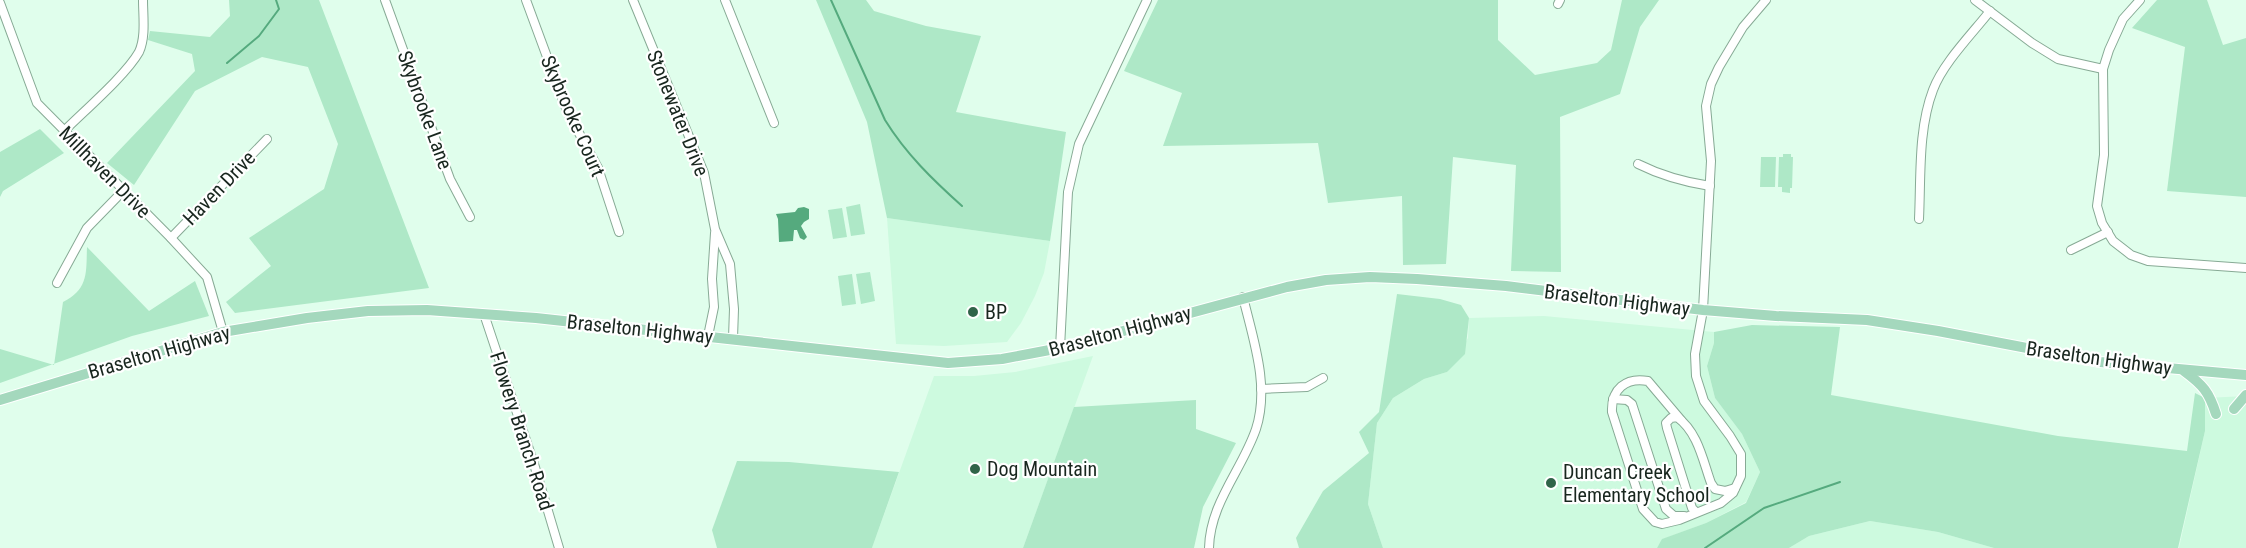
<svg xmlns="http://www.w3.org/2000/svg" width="2246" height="548" font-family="'Roboto Condensed',sans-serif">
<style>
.built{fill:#cdfadf}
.green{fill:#aee8c7}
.water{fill:#55aa7e}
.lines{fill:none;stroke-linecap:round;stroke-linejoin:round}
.stream{stroke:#55aa7e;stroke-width:2}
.minor-casing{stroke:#87aa95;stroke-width:10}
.major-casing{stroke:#fff;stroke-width:12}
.minor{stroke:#fff;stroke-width:8}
.major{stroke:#a4d8bd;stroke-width:10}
.poi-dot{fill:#306449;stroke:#fff;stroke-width:2}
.labels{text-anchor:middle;stroke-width:4.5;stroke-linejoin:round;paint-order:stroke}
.street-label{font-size:20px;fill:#18261e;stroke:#fff}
.poi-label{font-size:20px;fill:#18261e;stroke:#fff;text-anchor:start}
</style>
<rect width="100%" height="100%" fill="#e0feec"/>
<!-- built -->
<g class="built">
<path d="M887,218L1050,241L1044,273L1035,296L1021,323L1007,342L944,346L896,344Z"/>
<path d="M1544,316L1714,332V343L1707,366L1715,398L1742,434L1760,472L1746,502L1706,523L1663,539L1657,548H1383L1368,504L1377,423L1393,398L1424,379L1447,372L1468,338L1469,318Z"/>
<path d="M1093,356L1023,548H872L934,376H974L1015,372Z"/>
<path d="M2246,396V548H2179L2205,431V398Z"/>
<path d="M1870,521L1938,532L1994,548H1789L1809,536Z"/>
</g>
<!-- green -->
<g class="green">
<path d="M229,0H319L429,288L235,313L226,302L271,266L249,238L324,189L338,144L308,67L262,57L195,91L134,185L107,163L195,71L192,54L148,40L150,31L210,37L230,16Z"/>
<path d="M816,0H866L874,11L926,26L981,36L956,112L1066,132L1050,241L887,218L867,122Z"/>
<path d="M1158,0H1498V40L1535,75L1597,63L1611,50L1622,0H1659L1640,27L1620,94L1560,117L1561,272L1511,271L1516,165L1453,157L1446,264L1403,265L1402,196L1328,203L1318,143L1163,146L1182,93L1124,71Z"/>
<path d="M2157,0H2207L2223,45L2246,38V197L2167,191L2185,47L2132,28Z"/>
<path d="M40,129L64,153L3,191L0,197V152Z"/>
<path d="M1783,154H1791V157H1793L1792,188H1790V193L1782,192V187H1778L1779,157H1783Z"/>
<path d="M1761,157H1776L1775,187H1760Z"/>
<path d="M860,204L865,234L851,236L846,207Z"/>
<path d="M842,208L847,237L833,239L828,210Z"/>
<path d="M87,247L149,311L195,281L209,316L132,336L0,383V349L54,365L63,302C89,289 86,272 87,247Z"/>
<path d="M870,272L875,301L861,304L856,274Z"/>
<path d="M852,274L856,304L842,306L838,276Z"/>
<path d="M1397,294L1440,299L1461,305L1469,318L1465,354L1447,372L1424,379L1393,398L1377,423L1368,504L1383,548H1299L1296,538L1323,491L1369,453L1359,432L1379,412Z"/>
<path d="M1752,325L1840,327L1831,395L2058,436L2187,451L2195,393L2205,398V431L2178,548H1994L1938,532L1870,521L1809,536L1789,548H1657L1662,539L1706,523L1746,503L1760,472L1742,434L1715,398L1707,366L1714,343V332Z"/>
<path d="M1196,400V429L1236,443L1203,507L1194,548H1023L1074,407Z"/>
<path d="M737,461L789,462L899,472L872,548H717L712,530Z"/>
</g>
<!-- water -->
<path class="water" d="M804,207L809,209V219L804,222L801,226L807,237L804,240L800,238L797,230H794L793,241L779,242L778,219L776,214L795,212L798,208Z"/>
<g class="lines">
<!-- stream -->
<g class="stream">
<path d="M831,0L885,120C906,154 933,180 962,206"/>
<path d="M227,63L259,36L279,9L276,0"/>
<path d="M1705,548L1764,508L1840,482"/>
</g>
<!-- minor casing -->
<g class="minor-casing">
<g id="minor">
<path d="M385,0L450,179L470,217"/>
<path d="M526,0L567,111L598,168L619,232"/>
<path d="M633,0L704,173L715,229L730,264L734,309L733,338"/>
<path d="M725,0L774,123"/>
<path d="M1975,0L2032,43L2058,59L2103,69"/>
<path d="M2140,0L2123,19L2109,50L2103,69L2104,155L2097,206L2102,223L2113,241L2131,255L2148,261L2246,268"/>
<path d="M0,3L37,103L171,238L207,277L223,332"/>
<path d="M1558,4L1560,0"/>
<path d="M64,131C84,111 126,75 139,52C146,37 143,16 143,0"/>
<path d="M1638,164C1662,176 1684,182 1710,186"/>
<path d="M1919,219C1921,177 1918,129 1933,90C1943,63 1972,34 1990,11"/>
<path d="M171,238L267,139"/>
<path d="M2071,250L2108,232"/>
<path d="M57,283L87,228L124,190"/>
<path d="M484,314L534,464L559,548"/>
<path d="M708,336L714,307L712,279L715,233"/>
<path d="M1060,348L1068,192L1079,144L1147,0"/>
<path d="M1261,389L1307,387L1323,378"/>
<path d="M1613,399L1627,400L1632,404L1666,509L1674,516H1684"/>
<path d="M1681,420L1648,381C1626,377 1611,389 1612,412L1643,509L1655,522L1662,524L1679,520L1721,503L1733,493L1741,476V454L1730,436L1704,401L1696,376L1695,354L1703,310L1711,161L1706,106L1711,84L1719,67L1743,27L1766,0"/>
<path d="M1696,512L1692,508L1667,428L1666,423L1671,418L1677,417C1698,432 1703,461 1711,483L1715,489L1725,491L1735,488"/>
<path d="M1209,548C1210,503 1242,470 1256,429C1270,386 1253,339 1243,297"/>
</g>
</g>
<!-- major casing -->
<g class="major-casing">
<g id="major">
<path d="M2184,371C2203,385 2209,392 2216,414"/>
<path d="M0,400L223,332L307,318L368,311L427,310L536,318L948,363L1002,359L1060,348L1287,287L1326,280L1370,277L1417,279L1506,286L1703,310L1776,316L1867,320L1938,331L2100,362L2246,375"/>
<path d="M2234,409L2246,395"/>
</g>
</g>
<!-- minor -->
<use href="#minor" class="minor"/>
<!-- major -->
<use href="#major" class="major"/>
</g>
<!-- markers -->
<g class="poi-dot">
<circle cx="973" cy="312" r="6"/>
<circle cx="975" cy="469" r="6"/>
<circle cx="1551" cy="483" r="6"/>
</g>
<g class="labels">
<!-- street labels -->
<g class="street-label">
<text transform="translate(425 110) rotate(70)" y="7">Skybrooke Lane</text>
<text transform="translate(678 113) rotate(68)" y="7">Stonewater Drive</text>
<text transform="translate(573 116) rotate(66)" y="7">Skybrooke Court</text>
<text transform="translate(105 172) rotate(45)" y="7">Millhaven Drive</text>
<text transform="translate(219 188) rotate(-46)" y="7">Haven Drive</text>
<text transform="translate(1617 300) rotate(7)" y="7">Braselton Highway</text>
<text transform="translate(640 329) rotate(6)" y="7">Braselton Highway</text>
<text transform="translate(1120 331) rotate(-15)" y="7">Braselton Highway</text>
<text transform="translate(159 352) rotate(-16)" y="7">Braselton Highway</text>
<text transform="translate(2099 358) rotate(8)" y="7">Braselton Highway</text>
<text transform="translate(522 431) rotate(72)" y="7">Flowery Branch Road</text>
</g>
<!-- poi labels -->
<g class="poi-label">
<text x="985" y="319">BP</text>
<text x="987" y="476">Dog Mountain</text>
<text x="1563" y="479">Duncan Creek<tspan x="1563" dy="23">Elementary School</tspan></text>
</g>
</g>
</svg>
